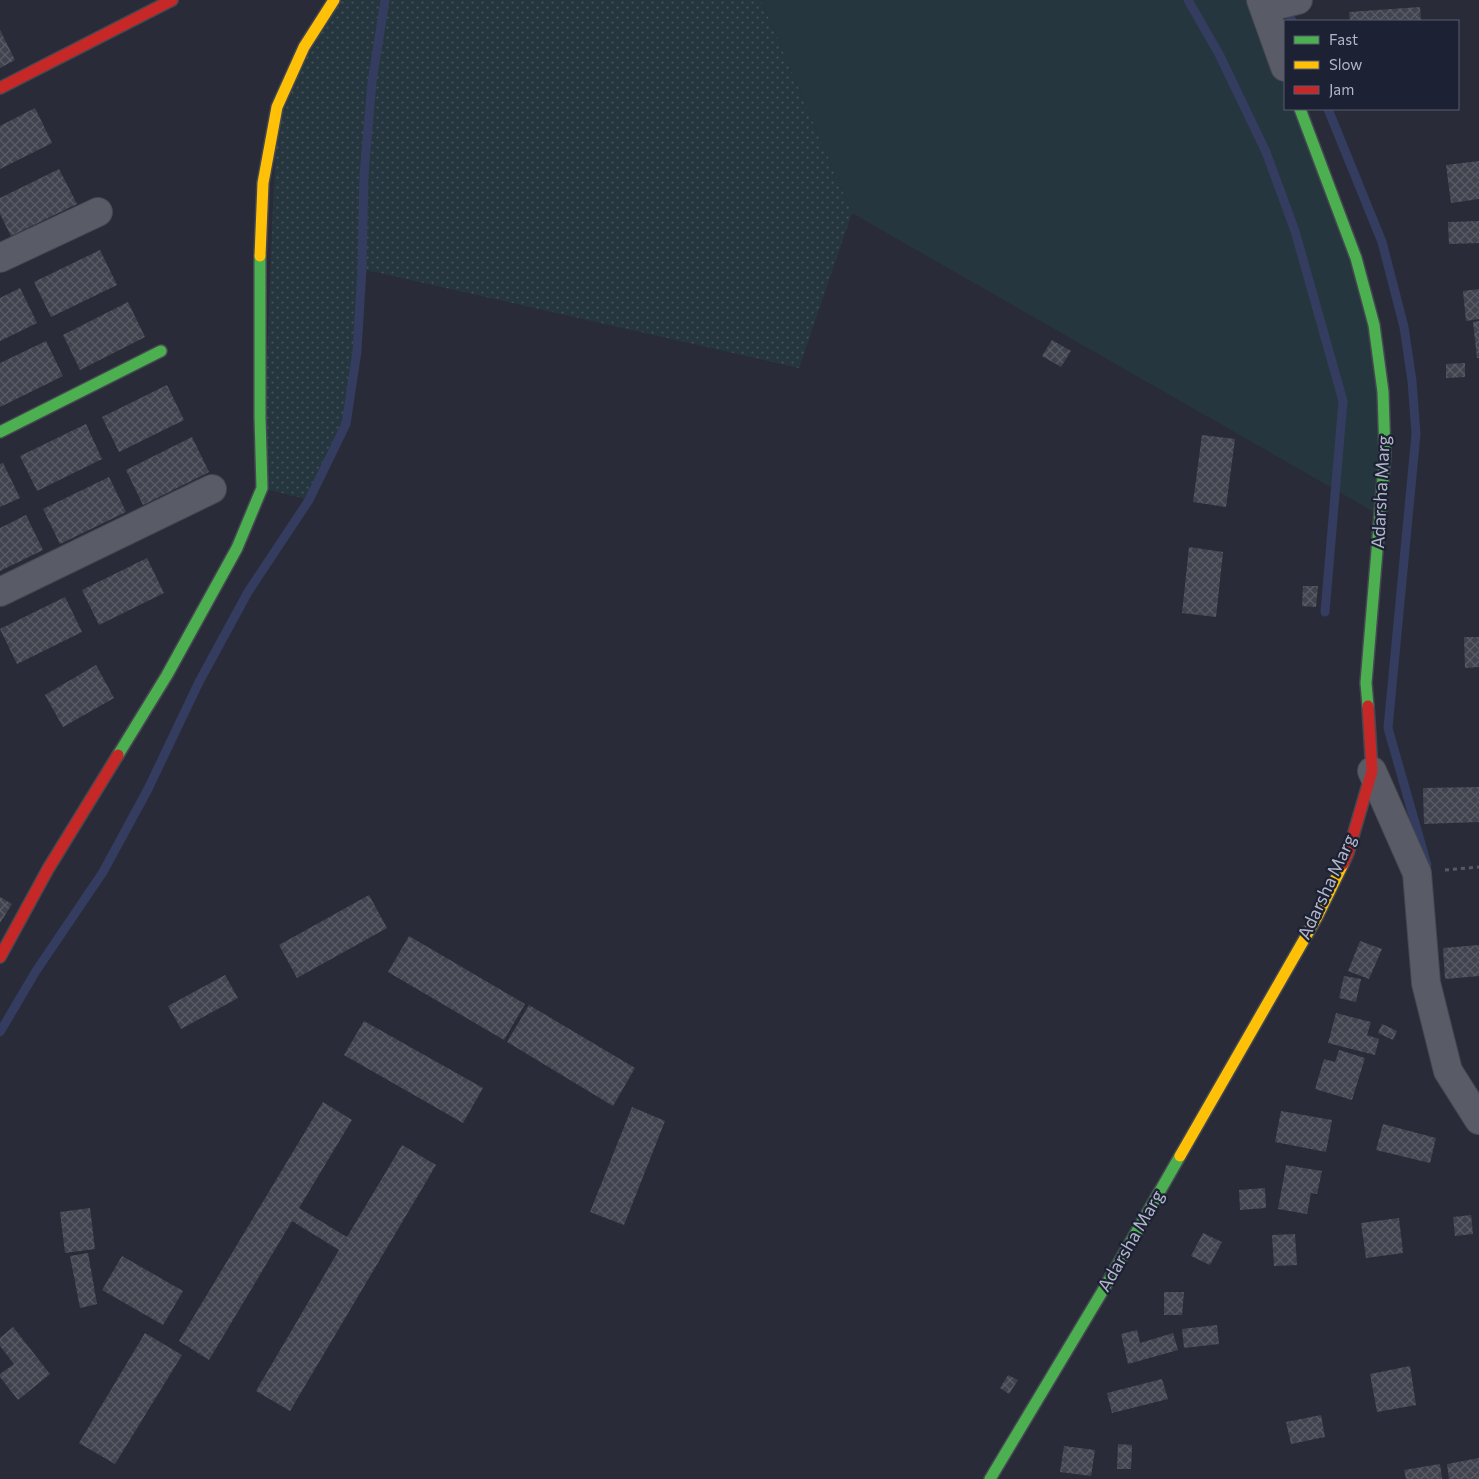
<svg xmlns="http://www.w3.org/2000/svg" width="1479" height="1479" font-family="Commissioner,sans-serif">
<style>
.grass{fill:url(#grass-dots)}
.pitch{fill:#26363e}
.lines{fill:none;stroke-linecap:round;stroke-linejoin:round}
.stream{stroke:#343c60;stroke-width:9}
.building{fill:url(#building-cross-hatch)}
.street-casing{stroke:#454851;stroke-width:30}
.fast-casing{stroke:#454851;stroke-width:14}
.slow-casing{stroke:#454851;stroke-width:14}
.jam-casing{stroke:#454851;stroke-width:14}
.path{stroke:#575a63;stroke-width:3;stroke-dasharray:4 4;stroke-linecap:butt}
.street{stroke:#595c66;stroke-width:28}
.fast{stroke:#4caf50;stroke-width:11}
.slow{stroke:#ffc107;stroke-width:11}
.jam{stroke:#c62828;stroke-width:11}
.labels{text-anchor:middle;stroke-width:4.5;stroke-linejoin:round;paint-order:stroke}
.street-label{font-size:18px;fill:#b3b7c9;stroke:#1c2133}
</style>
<defs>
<pattern id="grass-dots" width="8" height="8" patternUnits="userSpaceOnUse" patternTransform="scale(1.25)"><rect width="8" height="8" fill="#26363e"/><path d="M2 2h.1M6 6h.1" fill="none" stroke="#435159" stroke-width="1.8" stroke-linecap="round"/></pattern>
<pattern id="building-cross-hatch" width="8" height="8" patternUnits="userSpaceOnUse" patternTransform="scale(1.25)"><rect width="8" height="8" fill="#41434e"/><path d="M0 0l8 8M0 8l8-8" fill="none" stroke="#5a5c66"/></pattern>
</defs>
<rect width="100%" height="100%" fill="#292c38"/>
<!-- grass -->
<path class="grass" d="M334,0H761L852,213L799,368L362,269L357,351L346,424L309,500L262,488L277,107Z"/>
<!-- pitch -->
<path class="pitch" d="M761,0H1261L1285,67V109H1300L1374,325L1381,516L852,213Z"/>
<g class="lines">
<!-- stream -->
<g class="stream">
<path d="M1188,0L1219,54L1266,152L1295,231L1343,401L1325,612"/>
<path d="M1290,16L1292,21"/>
<path d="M1328,109L1382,242L1404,327L1412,381L1416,434L1388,728L1427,865"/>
<path d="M0,1032L36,971L103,872L148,789L199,682L248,592L309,500L346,424L357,351L362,269L364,175L372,82L385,0"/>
</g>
</g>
<!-- building -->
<g class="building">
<path d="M1420,7L1421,21H1350L1349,12Z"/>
<path d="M0,30L15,60L0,68Z"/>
<path d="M35,108L52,143L0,169V126Z"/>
<path d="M1479,161V199L1451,203L1446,165Z"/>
<path d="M59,169L77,204L11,236L0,214V198Z"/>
<path d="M1479,221V243L1449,244L1448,222Z"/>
<path d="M100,250L117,285L51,317L34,282Z"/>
<path d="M20,288L37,323L0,341V298Z"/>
<path d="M1479,289V319L1466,321L1463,291Z"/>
<path d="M128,302L145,337L80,370L63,335Z"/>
<path d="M1479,321V358H1477L1473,322Z"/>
<path d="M1052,340L1071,351L1061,367L1042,356Z"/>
<path d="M46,341L63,376L0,407V363Z"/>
<path d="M1465,363V377L1446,378V364Z"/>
<path d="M167,385L184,420L119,452L102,417Z"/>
<path d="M86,424L102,459L37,491L20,456Z"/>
<path d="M1202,435L1235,439L1226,507L1193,502Z"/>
<path d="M192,437L209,472L143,505L126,470Z"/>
<path d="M3,463L20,498L0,507V464Z"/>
<path d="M109,477L126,512L60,544L43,509Z"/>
<path d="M26,515L43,550L0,571V528Z"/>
<path d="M1189,547L1223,552L1216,617L1182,613Z"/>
<path d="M147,558L164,593L99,625L82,590Z"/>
<path d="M1303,586H1318L1316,607L1302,606Z"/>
<path d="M65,597L82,632L17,664L0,629Z"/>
<path d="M1464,637H1479V667L1465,668Z"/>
<path d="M96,665L114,698L63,727L45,695Z"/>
<path d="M1479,787V822L1424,824L1423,788Z"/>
<path d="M369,895L387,928L297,978L279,945Z"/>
<path d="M0,897L12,904L0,923Z"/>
<path d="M409,936L525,1004L504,1040L388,972Z"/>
<path d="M1360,941L1382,949L1369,979L1348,971Z"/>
<path d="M1479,945V976L1445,979L1443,948Z"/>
<path d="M225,975L238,998L181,1029L168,1006Z"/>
<path d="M1344,976L1361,979L1356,1002L1339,998Z"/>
<path d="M529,1005L635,1068L613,1106L507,1042Z"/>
<path d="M1336,1013L1371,1022L1367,1035L1379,1039L1375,1055L1328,1043Z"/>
<path d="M364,1021L483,1088L463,1123L344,1055Z"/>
<path d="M1382,1024L1397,1031L1393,1040L1378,1033Z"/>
<path d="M1339,1050L1365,1058L1352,1100L1315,1089L1324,1059L1335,1062Z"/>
<path d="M323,1102L352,1120L299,1208L347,1237L402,1145L436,1165L290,1411L256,1391L339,1250L292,1221L209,1360L179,1341Z"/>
<path d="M632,1107L665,1121L624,1225L590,1212Z"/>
<path d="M1281,1111L1332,1120L1326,1152L1275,1142Z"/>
<path d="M1383,1124L1436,1138L1430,1163L1376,1150Z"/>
<path d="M1286,1165L1322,1171L1317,1194L1311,1193L1307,1214L1278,1209Z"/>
<path d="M1265,1188L1266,1208L1240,1210L1239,1190Z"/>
<path d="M90,1208L95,1249L65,1253L60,1212Z"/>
<path d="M1471,1215L1473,1234L1455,1236L1453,1217Z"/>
<path d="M1399,1218L1403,1253L1366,1258L1361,1223Z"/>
<path d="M1203,1233L1222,1242L1210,1265L1191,1256Z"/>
<path d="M1295,1234L1297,1265L1274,1266L1272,1235Z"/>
<path d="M88,1253L97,1304L80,1308L70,1256Z"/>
<path d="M122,1256L183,1291L163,1325L102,1290Z"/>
<path d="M1164,1292H1184L1182,1315H1164Z"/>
<path d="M1217,1325L1219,1344L1184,1348L1182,1329Z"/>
<path d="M13,1327L50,1374L18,1400L0,1377V1374L14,1364L0,1346V1338Z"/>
<path d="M1137,1330L1140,1343L1173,1333L1178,1350L1128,1364L1121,1334Z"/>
<path d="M145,1333L182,1355L115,1464L79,1443Z"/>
<path d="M1410,1366L1416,1405L1377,1412L1370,1374Z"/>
<path d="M1008,1375L1018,1380L1009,1394L1000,1388Z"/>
<path d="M1162,1379L1168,1399L1112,1413L1107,1393Z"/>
<path d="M1321,1415L1325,1437L1291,1444L1286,1422Z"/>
<path d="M1118,1444L1132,1445L1131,1469H1117Z"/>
<path d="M1064,1446L1095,1450L1091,1476L1060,1472Z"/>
<path d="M1479,1458V1479H1449L1447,1464Z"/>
<path d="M1440,1464L1442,1479H1406L1404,1470Z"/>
</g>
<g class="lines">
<!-- street casing -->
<g class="street-casing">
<g id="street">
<path d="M1261,0L1285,67"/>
<path d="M1265,8L1298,0"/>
<path d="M0,258L98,212"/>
<path d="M0,592L212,489"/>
<path d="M1372,771L1417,873L1426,983L1448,1071L1479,1120"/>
</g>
</g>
<!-- fast casing -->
<g class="fast-casing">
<g id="fast">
<path d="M1300,109L1356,258L1374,325L1383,392L1385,454L1366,683L1368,706"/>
<path d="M0,432L161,351"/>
<path d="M118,755L167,675L237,548L262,488L260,417V256"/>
<path d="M990,1479L1102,1292L1180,1156"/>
</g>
</g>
<!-- slow casing -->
<g class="slow-casing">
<g id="slow">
<path d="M260,256L263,183L277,107L304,47L334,0"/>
<path d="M1180,1156L1317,917L1343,864"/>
</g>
</g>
<!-- jam casing -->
<g class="jam-casing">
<g id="jam">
<path d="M0,88L172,0"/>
<path d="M1343,864L1348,853L1372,771L1368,706"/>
<path d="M0,957L48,869L118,755"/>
</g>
</g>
<!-- path -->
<path class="path" d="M1445,870L1479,867"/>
<!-- street -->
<use href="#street" class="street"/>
<!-- fast -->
<use href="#fast" class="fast"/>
<!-- slow -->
<use href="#slow" class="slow"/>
<!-- jam -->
<use href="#jam" class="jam"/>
</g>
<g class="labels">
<!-- street labels -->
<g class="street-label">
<text transform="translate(1381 492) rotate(-87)" y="6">Adarsha Marg</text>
<text transform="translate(1327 887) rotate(-65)" y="6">Adarsha Marg</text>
<text transform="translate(1131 1241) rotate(-60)" y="6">Adarsha Marg</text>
</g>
</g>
<!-- legend -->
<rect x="1284" y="20" width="175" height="90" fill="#1c2133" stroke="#585d6f"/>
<rect x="1294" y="36" width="25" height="8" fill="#4caf50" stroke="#585d6f"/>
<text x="1329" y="45" font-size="15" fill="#b3b7c9">Fast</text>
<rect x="1294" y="61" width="25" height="8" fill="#ffc107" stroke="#585d6f"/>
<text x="1329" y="70" font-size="15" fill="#b3b7c9">Slow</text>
<rect x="1294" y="86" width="25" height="8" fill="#c62828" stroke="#585d6f"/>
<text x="1329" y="95" font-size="15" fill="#b3b7c9">Jam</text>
</svg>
